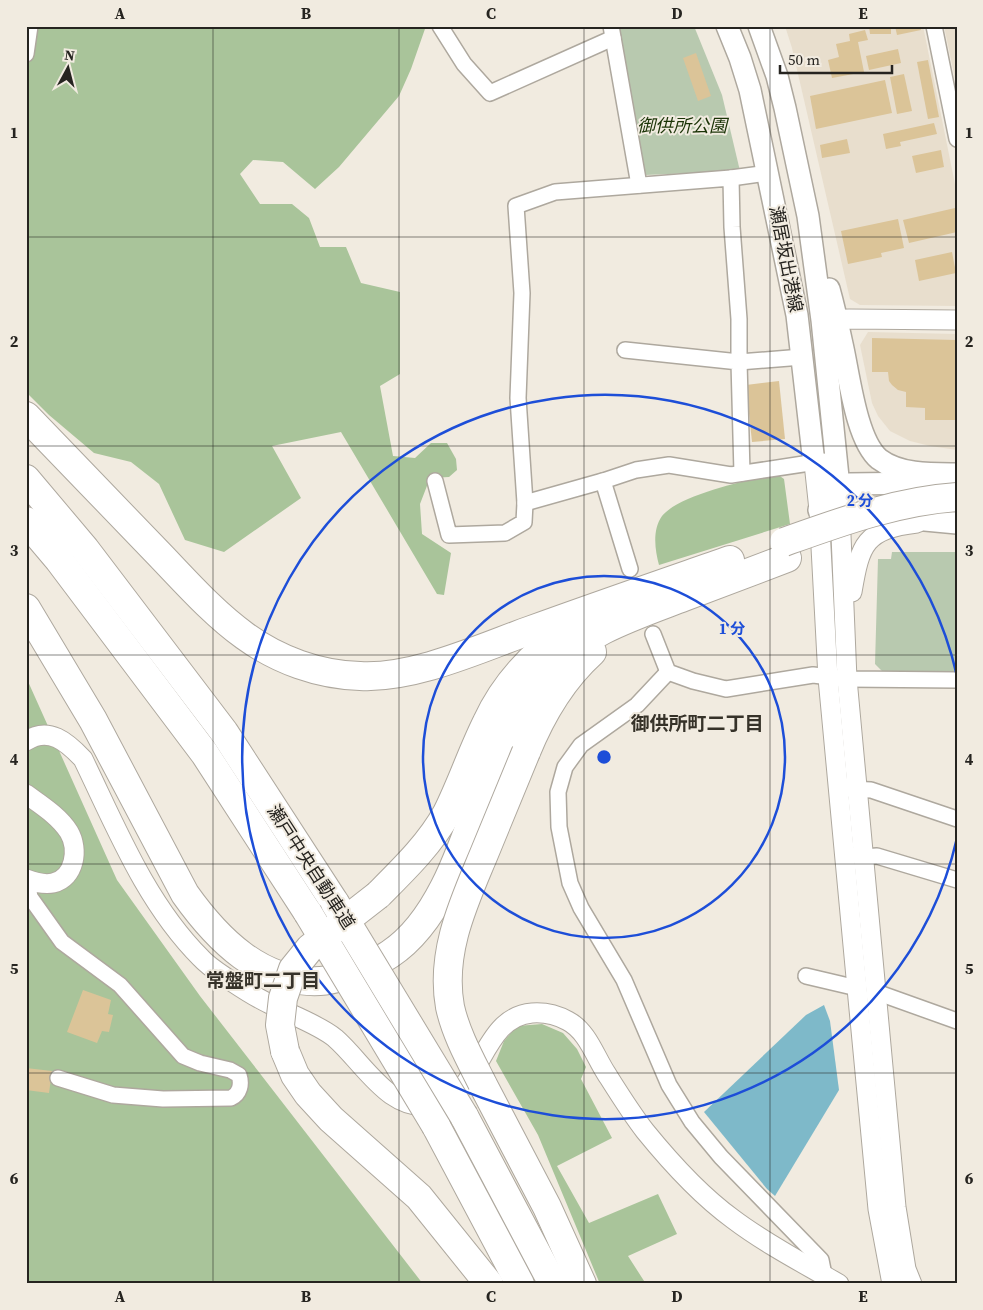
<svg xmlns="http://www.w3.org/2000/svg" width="983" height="1310" font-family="'Source Serif 4','Noto Sans JP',serif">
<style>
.built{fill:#e8decd}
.green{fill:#b8c9af}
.forest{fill:#a9c49a}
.water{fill:#7eb9c9}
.building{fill:#dbc498}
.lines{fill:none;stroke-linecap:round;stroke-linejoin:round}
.minor-casing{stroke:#aea89e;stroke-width:18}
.tertiary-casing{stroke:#aea89e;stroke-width:21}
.secondary-casing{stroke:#aea89e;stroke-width:24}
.motorway-casing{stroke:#aea89e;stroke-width:30}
.minor{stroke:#fff;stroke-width:15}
.tertiary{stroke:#fff;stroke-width:19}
.secondary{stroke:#fff;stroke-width:21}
.motorway{stroke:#fff;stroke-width:28}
.motorway-bridge-casing{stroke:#aea89e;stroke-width:30;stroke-linecap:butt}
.motorway-bridge{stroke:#fff;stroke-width:28}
.grid{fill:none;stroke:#262420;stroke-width:1;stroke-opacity:0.55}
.ring{fill:none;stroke:#1d4ed8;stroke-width:2.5}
.labels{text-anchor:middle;stroke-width:4;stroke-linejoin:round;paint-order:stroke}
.park-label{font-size:18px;font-style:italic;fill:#1a3306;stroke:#f1ebe0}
.street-label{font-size:18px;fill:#262420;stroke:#f1ebe0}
.neighbourhood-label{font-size:19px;font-weight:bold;fill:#363229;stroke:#f1ebe0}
.centre{fill:#1d4ed8;stroke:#f1ebe0;stroke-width:2.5}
.ring-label{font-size:15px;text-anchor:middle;font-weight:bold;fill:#1d4ed8;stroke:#f1ebe0;stroke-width:4;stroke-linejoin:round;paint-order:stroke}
.neatline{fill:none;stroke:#262420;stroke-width:2}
.grid-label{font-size:16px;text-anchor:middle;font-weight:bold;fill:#262420}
</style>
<rect width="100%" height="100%" fill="#f1ebe0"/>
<!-- built -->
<g class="built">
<path d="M785,26H923L957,194V306L860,305L850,299L792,48Z"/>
<path d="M944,26H957V89Z"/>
<path d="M868,332L957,334V450L930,446L910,441L890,431L878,416L872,403L860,345Z"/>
</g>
<!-- green -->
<g class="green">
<path d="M617,26H694L722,95L740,171L645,175Z"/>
<path d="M892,552H957V673L882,671L875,664L878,559H891Z"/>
</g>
<!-- forest -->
<g class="forest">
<path d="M26,26H426L411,69L399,96L339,167L315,189L283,162L253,160L240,174L260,204H292L309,218L320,247H346L361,283L400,292V374L380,386L393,456L415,458L431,443H447L456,459L457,470L449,477L430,478L420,504L422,534L451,553L444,595L437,594L341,432L272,446L301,498L224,552L185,540L159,484L131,462L94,453L49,415L26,392Z"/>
<path d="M777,474L784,479L790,524L659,565C655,550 652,530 662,516C680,494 749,480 777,474Z"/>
<path d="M26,677L117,880L200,996L423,1284H26Z"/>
<path d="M542,1024L563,1033L577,1049L586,1067L581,1079L612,1138L557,1166L589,1223L658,1194L677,1234L628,1256L646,1284H600L538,1135L496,1061L504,1041L517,1026Z"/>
</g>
<!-- water -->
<path class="water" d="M824,1005L830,1021L839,1090L775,1196L767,1189L704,1112L806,1015Z"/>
<!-- building -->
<g class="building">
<path d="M869,26H891V34H870Z"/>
<path d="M895,26H920L921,30L897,35Z"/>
<path d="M865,30L868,40L858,42L864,72L832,78L828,60L839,57L836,44L850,41L849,34Z"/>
<path d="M898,49L901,63L869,70L866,56Z"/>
<path d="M696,53L711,96L698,101L683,58Z"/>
<path d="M928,60L939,117L928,119L917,62Z"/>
<path d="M904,74L912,111L897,114L890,77Z"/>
<path d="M885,80L892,113L816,129L810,96Z"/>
<path d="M934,123L937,134L900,142L901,146L886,149L883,134Z"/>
<path d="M847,139L850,153L822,158L820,145Z"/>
<path d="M941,150L944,167L916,173L912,156Z"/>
<path d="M955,208L957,232L909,243L903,220Z"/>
<path d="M898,219L904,248L881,253L882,257L848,264L841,231Z"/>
<path d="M952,252L956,273L919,281L915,260Z"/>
<path d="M872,338L957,340V420H925V408L906,407V392L898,390L892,385L889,381L888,372H872Z"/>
<path d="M779,381L785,439L752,442L746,385Z"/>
<path d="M83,990L111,1000L108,1014L113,1015L109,1032L102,1031L97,1043L67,1032Z"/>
<path d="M26,1068L52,1071L49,1093L26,1090Z"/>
</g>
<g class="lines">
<!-- minor casing -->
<g class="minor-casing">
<g id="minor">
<path d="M440,26L464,64L490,93L613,38"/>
<path d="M611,26L639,185"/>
<path d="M934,26L957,139"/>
<path d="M26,54L30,26"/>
<path d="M731,178L768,173"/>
<path d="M625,350L739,362L742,473"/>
<path d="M435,481L449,535L505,533L524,522L525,503L518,398L522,293L516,206L555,192L731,178L732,227L739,319V362L802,357"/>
<path d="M603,481L630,569"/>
<path d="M525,503L603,481L636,470L669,465L731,475L823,461"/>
<path d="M653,634L668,672L693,681L726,689L813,675L847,679L957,680"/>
<path d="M668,672L637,705L581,745L565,767L558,792L559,827L570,883L581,908L624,980L669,1085L692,1122L721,1157L821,1260L824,1275"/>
<path d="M848,789L871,790L957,819"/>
<path d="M854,855L863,857L877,856L957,880"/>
<path d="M27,880L30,897L62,942L120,985L183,1056L200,1063L230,1070L239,1075C242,1084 240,1094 231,1098L163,1099L113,1095L58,1078"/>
<path d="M806,976L857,988"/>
<path d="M876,992L957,1021"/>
</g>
</g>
<!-- tertiary casing -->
<g class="tertiary-casing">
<g id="tertiary">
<path d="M823,320L849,319L957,320"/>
<path d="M814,463L819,510L828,678L857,988L878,1209L892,1284"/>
<path d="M839,487L847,679L896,1207L906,1269L912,1284"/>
<path d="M852,592C860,544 865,529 917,523"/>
<path d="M26,741C49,726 67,742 83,759C116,827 146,903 201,958C209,967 221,974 231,981C243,989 255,997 268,1003C288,1014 318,1024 335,1038C364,1063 389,1113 433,1105C482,1097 480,1017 532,1013C545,1012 557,1015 568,1021C587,1031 595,1056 606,1073C618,1092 631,1113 645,1131C671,1163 700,1195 733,1219C766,1244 803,1263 839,1284"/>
<path d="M26,794C41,805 59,816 69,832C79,849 75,878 53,883C44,885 34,882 26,879"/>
</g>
</g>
<!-- secondary casing -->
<g class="secondary-casing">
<g id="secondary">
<path d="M727,26L740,58L750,90L797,315L814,463L839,487L859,503L872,511L893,517L957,523"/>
<path d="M759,26L777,76L785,108L808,216L822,320L839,487"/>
<path d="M829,289C834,307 838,325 842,344C849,374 856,440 879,459C900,475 932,474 957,474"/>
<path d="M819,510C828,498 834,488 849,484L929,483"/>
</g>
</g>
<!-- motorway casing -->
<g class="motorway-casing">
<g id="motorway">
<path d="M26,416C70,462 114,507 158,553C185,581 213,613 245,636C278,660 319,675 360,676C414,679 481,648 531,630C597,606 664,583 730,560"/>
<path d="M26,479L85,549L224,732L335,903"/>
<path d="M26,521L59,560L205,754L308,913"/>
<path d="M26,608L93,720L185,894C217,939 261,984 320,981C338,980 356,972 372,964C378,961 384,958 390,954C452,913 472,809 500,744C508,726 519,710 531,694C536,686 541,677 548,670C583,632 637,615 684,597C718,584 752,571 787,558"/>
<path d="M526,752C541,715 561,680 592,652"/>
<path d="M378,895C403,870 430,844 447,813C462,783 472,752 487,722C506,680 538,649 575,624"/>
<path d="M285,1051L295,1075L308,1094L331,1119L419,1197L489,1284"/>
<path d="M482,1083L547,1207L582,1284"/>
<path d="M464,1116L553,1284"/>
<path d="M436,1126L520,1284"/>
</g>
</g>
<!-- minor -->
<use href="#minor" class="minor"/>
<!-- tertiary -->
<use href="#tertiary" class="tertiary"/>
<!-- secondary -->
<use href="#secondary" class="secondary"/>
<!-- motorway -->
<use href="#motorway" class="motorway"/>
<!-- motorway-bridge casing -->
<g class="motorway-bridge-casing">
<g id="motorway-bridge">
<path d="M784,542C840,522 897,501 957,497"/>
<path d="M335,903L464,1116"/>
<path d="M308,913L436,1126"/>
<path d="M285,1051L280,1025L283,998L293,969L310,948L378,895"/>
<path d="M482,1083C470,1059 456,1034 450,1007C440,952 464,902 484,854C498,820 512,786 526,752"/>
</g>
</g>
<!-- motorway-bridge -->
<use href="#motorway-bridge" class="motorway-bridge"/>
</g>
<!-- grid -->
<path class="grid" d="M213,26V1284M399,26V1284M584,26V1284M770,26V1284M26,237H957M26,446H957M26,655H957M26,864H957M26,1073H957"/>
<!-- distance rings -->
<g class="ring">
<circle cx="604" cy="757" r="181"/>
<path d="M957 838A362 362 0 1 1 957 676"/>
</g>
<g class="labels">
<!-- park labels -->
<g class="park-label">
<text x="682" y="132">御供所公園</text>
</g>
<!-- street labels -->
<g class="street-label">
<text transform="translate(786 259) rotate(79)" y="6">瀬居坂出港線</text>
<text transform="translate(311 867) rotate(57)" y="6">瀬戸中央自動車道</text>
</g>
<!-- neighbourhood labels -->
<g class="neighbourhood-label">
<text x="697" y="730">御供所町二丁目</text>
<text x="263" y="987">常盤町二丁目</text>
</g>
</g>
<circle cx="604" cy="757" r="8" class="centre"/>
<g class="ring-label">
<text x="860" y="506">2 分</text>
<text x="732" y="634">1 分</text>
</g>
<!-- border -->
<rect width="983" height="1310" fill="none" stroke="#f1ebe0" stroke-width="55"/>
<!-- north arrow -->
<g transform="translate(68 68) rotate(7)" stroke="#f1ebe0" stroke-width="4" paint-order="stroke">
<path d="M0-4L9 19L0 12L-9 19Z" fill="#262420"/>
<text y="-8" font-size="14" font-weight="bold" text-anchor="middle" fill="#262420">N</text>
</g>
<!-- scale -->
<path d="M780 65v8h112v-8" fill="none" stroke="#262420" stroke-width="2.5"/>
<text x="788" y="65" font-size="15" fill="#262420" stroke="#f1ebe0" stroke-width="4" paint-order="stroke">50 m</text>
<rect x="28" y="28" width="928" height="1254" class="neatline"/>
<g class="grid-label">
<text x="120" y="19">A</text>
<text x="306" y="19">B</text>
<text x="491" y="19">C</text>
<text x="677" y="19">D</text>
<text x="863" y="19">E</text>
<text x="14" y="138">1</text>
<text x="969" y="138">1</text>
<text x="14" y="347">2</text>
<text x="969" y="347">2</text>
<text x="14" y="556">3</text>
<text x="969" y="556">3</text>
<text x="14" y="765">4</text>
<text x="969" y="765">4</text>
<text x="14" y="974">5</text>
<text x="969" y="974">5</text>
<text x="14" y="1184">6</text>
<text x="969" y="1184">6</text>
<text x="120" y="1302">A</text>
<text x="306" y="1302">B</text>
<text x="491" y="1302">C</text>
<text x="677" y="1302">D</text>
<text x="863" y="1302">E</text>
</g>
</svg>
